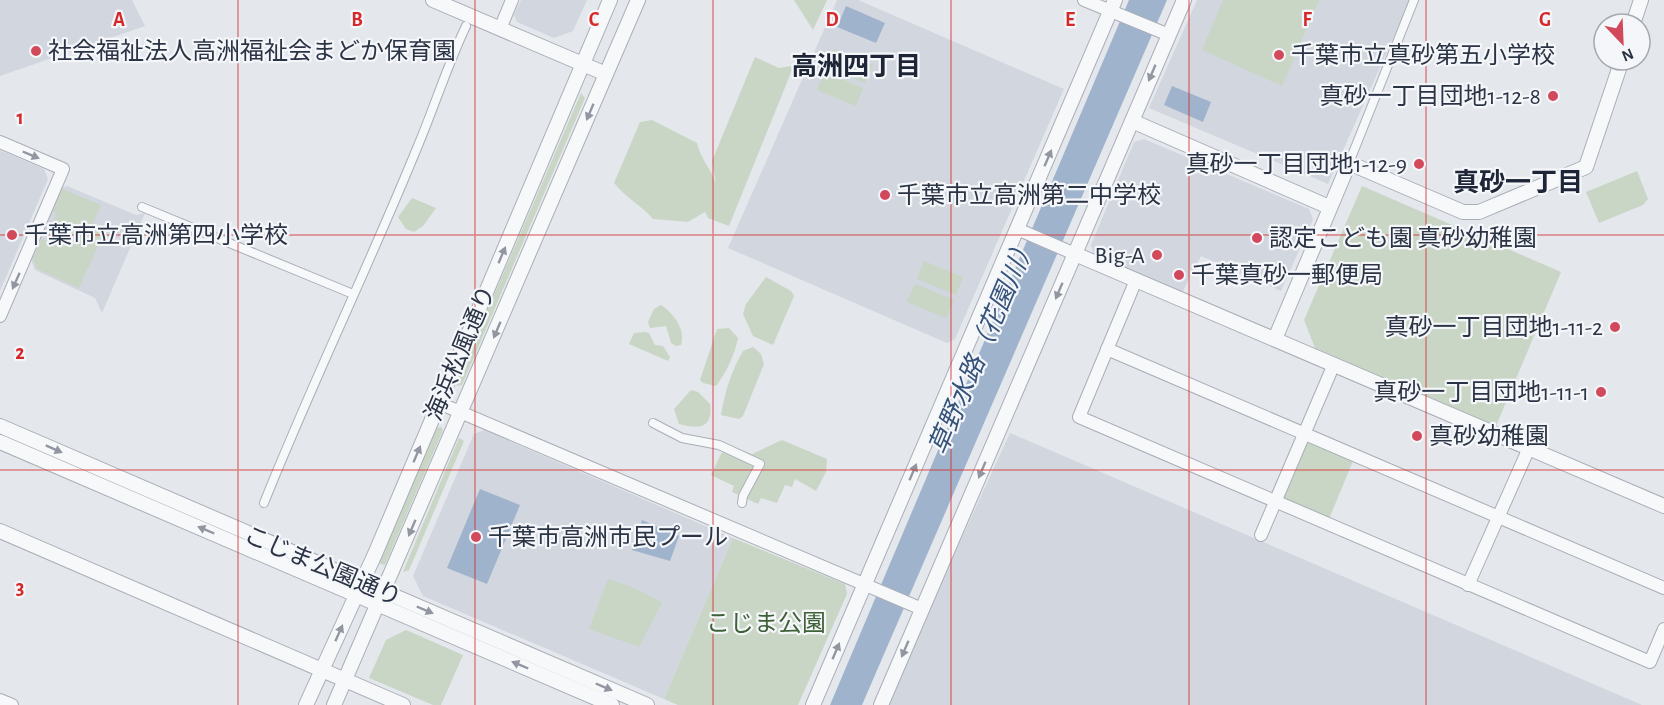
<svg xmlns="http://www.w3.org/2000/svg" width="1664" height="705" font-family="'Alegreya Sans','Noto Sans JP',sans-serif">
<style>
.built{fill:#d2d6de}
.green{fill:#c9d6c5}
.water{fill:#9fb4cc}
.lines{fill:none;stroke-linecap:round;stroke-linejoin:round}
.pedestrian-casing{stroke:#a9aeb7;stroke-width:10}
.minor-casing{stroke:#a9aeb7;stroke-width:14}
.tertiary-casing{stroke:#a9aeb7;stroke-width:16}
.pedestrian{stroke:#f7f8fa;stroke-width:8}
.minor{stroke:#f7f8fa;stroke-width:12}
.tertiary{stroke:#f7f8fa;stroke-width:14}
.oneway{fill:#9196a0}
.grid{fill:none;stroke:#d62828;stroke-width:1.5;stroke-opacity:0.55}
.poi-dot{fill:#d1495b;stroke:#f4f6f9;stroke-width:2}
.labels{text-anchor:middle;stroke-width:4.5;stroke-linejoin:round;paint-order:stroke}
.poi-label{font-size:24px;fill:#2b3445;stroke:#f4f6f9;text-anchor:start}
.street-label{font-size:24px;fill:#2b3445;stroke:#f4f6f9}
.park-label{font-size:24px;fill:#3f6138;stroke:#f4f6f9}
.neighbourhood-label{font-size:26px;font-weight:bold;fill:#1d2536;stroke:#f4f6f9}
.water-label{font-size:26px;font-style:italic;fill:#34527a;stroke:#f4f6f9}
.grid-label{font-size:20px;text-anchor:middle;font-weight:bold;fill:#d62828;stroke:#f4f6f9;stroke-width:4.5;stroke-linejoin:round;paint-order:stroke}
</style>
<rect width="100%" height="100%" fill="#e4e7ec"/>
<!-- built -->
<g class="built">
<path d="M0,0H132L145,26L0,76Z"/>
<path d="M521,0H587L573,31L554,38L517,22L514,15Z"/>
<path d="M837,0H858L1064,89L955,339L947,343L728,248Z"/>
<path d="M1197,0H1410L1328,184L1149,108Z"/>
<path d="M1144,139L1309,209L1313,219L1281,291L1201,256L1182,293L1094,255L1091,245L1134,142Z"/>
<path d="M0,150L44,169L48,179L0,291Z"/>
<path d="M67,186L136,215L145,213L102,313L95,298L35,270L30,257L61,188Z"/>
<path d="M484,430L733,538L664,699L423,596L413,576L474,434Z"/>
<path d="M1010,433L1642,705H889L940,585Z"/>
</g>
<!-- green -->
<g class="green">
<path d="M794,0H827L813,30Z"/>
<path d="M1223,0H1319L1282,86L1202,50Z"/>
<path d="M834,49L873,65L865,83L826,67Z"/>
<path d="M755,57L779,68L791,66L792,70L729,226L708,218L705,212L688,222L653,219C641,205 626,198 614,183L640,122L652,120L697,143C702,162 711,168 716,184L712,161Z"/>
<path d="M824,72L863,88L856,106L817,90Z"/>
<path d="M581,93L585,98L462,385L457,386L456,383Z"/>
<path d="M1637,171L1648,199L1643,205L1599,223L1586,192Z"/>
<path d="M1362,186L1561,272L1496,426L1315,348L1304,320Z"/>
<path d="M62,189L101,205L92,225L105,230L79,288L37,269L33,259L41,239L46,240L56,215L52,209Z"/>
<path d="M412,198L436,208L423,226L414,232L406,229L398,217Z"/>
<path d="M924,261L963,277L956,295L917,279Z"/>
<path d="M766,277L791,291L794,296L773,345L753,336L743,314L746,304Z"/>
<path d="M915,284L954,300L946,318L907,302Z"/>
<path d="M661,305C673,313 686,329 681,345L676,346L671,343L666,326L650,328L648,322L654,309Z"/>
<path d="M729,328L738,338C735,354 726,373 716,386L703,383L700,380L717,329Z"/>
<path d="M645,332L649,333L655,345L663,346L670,357L668,361L629,344L634,333Z"/>
<path d="M753,347L761,354L764,364L743,416L739,419L721,415C725,391 731,372 743,351Z"/>
<path d="M691,390L698,392L710,404C713,429 699,429 679,424L674,409Z"/>
<path d="M441,427L443,430L385,565L378,563L436,428Z"/>
<path d="M459,438L464,441L409,570L403,572Z"/>
<path d="M782,440L827,459L826,472L816,491L795,479L792,487L785,485L777,503L761,498L758,504L732,492L734,486L711,475L721,454L731,446L752,454Z"/>
<path d="M1309,443L1353,461L1329,519L1286,501L1283,496L1305,444Z"/>
<path d="M733,538L845,584L847,594L798,705H678L664,699Z"/>
<path d="M608,579L632,587L662,602L639,647L589,629Z"/>
<path d="M406,630L463,655L441,705H433L369,678L386,640Z"/>
</g>
<!-- water -->
<g class="water">
<path d="M1129,0H1167L862,705H830Z"/>
<path d="M846,6L885,23L876,43L837,27Z"/>
<path d="M1172,86L1211,102L1203,122L1164,105Z"/>
<path d="M480,489L520,505L487,584L447,568Z"/>
<path d="M642,520L679,536L670,561L632,550Z"/>
</g>
<g class="lines">
<!-- pedestrian casing -->
<g class="pedestrian-casing">
<g id="pedestrian">
<path d="M1349,163L1414,0"/>
<path d="M142,207L353,294"/>
<path d="M653,423L682,438L719,445L760,464L743,496L742,503"/>
<path d="M264,503C312,383 368,268 417,148C434,108 447,66 466,26"/>
</g>
</g>
<!-- minor casing -->
<g class="minor-casing">
<g id="minor">
<path d="M1084,0L1169,35"/>
<path d="M500,29L512,0"/>
<path d="M0,142L63,169L0,316"/>
<path d="M1017,229L1075,254"/>
<path d="M1136,280L1079,417L1650,662L1664,629"/>
<path d="M1107,349L1664,588"/>
<path d="M439,403L922,609"/>
<path d="M1261,535L1334,364"/>
<path d="M1468,585L1529,448"/>
<path d="M0,700L12,705"/>
</g>
</g>
<!-- tertiary casing -->
<g class="tertiary-casing">
<g id="tertiary">
<path d="M433,0L606,74"/>
<path d="M1633,24L1641,0"/>
<path d="M1132,121L1329,207"/>
<path d="M1075,254L1664,506"/>
<path d="M1275,339L1349,163L1463,212H1479L1586,167L1622,60"/>
<path d="M0,426L647,705"/>
<path d="M0,442L612,705"/>
<path d="M0,531L403,705"/>
<path d="M306,705L375,554L610,0"/>
<path d="M334,705L638,0"/>
<path d="M813,705L1115,0"/>
<path d="M881,705L1184,0"/>
</g>
</g>
<!-- pedestrian -->
<use href="#pedestrian" class="pedestrian"/>
<!-- minor -->
<use href="#minor" class="minor"/>
<!-- tertiary -->
<use href="#tertiary" class="tertiary"/>
</g>
<!-- one-way arrows -->
<defs><path id="oneway-solid" d="M-6-.8H1V-3.2L6.5 0L1 3.2V.8H-6Z" transform="scale(1.5)"/></defs>
<g class="oneway">
<use href="#oneway-solid" transform="translate(1152 73) rotate(113)"/>
<use href="#oneway-solid" transform="translate(590 112) rotate(113)"/>
<use href="#oneway-solid" transform="translate(31 155) rotate(23)"/>
<use href="#oneway-solid" transform="translate(1048 158) rotate(-67)"/>
<use href="#oneway-solid" transform="translate(502 255) rotate(-67)"/>
<use href="#oneway-solid" transform="translate(16 281) rotate(114)"/>
<use href="#oneway-solid" transform="translate(1059 291) rotate(113)"/>
<use href="#oneway-solid" transform="translate(497 330) rotate(113)"/>
<use href="#oneway-solid" transform="translate(54 449) rotate(24)"/>
<use href="#oneway-solid" transform="translate(417 454) rotate(-67)"/>
<use href="#oneway-solid" transform="translate(982 470) rotate(113)"/>
<use href="#oneway-solid" transform="translate(913 472) rotate(-67)"/>
<use href="#oneway-solid" transform="translate(412 528) rotate(113)"/>
<use href="#oneway-solid" transform="translate(206 530) rotate(-157)"/>
<use href="#oneway-solid" transform="translate(425 610) rotate(23)"/>
<use href="#oneway-solid" transform="translate(339 633) rotate(-66)"/>
<use href="#oneway-solid" transform="translate(905 649) rotate(113)"/>
<use href="#oneway-solid" transform="translate(836 651) rotate(-67)"/>
<use href="#oneway-solid" transform="translate(520 665) rotate(-157)"/>
<use href="#oneway-solid" transform="translate(604 687) rotate(23)"/>
</g>
<!-- grid -->
<path class="grid" d="M238,0V705M475,0V705M713,0V705M951,0V705M1189,0V705M1426,0V705M0,235H1664M0,470H1664"/>
<!-- markers -->
<g class="poi-dot">
<circle cx="36" cy="51" r="6"/>
<circle cx="1279" cy="55" r="6"/>
<circle cx="1553" cy="96" r="6"/>
<circle cx="1419" cy="164" r="6"/>
<circle cx="885" cy="195" r="6"/>
<circle cx="12" cy="235" r="6"/>
<circle cx="1257" cy="238" r="6"/>
<circle cx="1157" cy="255" r="6"/>
<circle cx="1179" cy="275" r="6"/>
<circle cx="1615" cy="327" r="6"/>
<circle cx="1601" cy="392" r="6"/>
<circle cx="1417" cy="436" r="6"/>
<circle cx="476" cy="537" r="6"/>
</g>
<g class="labels">
<!-- poi labels -->
<g class="poi-label">
<text x="48" y="59">社会福祉法人高洲福祉会まどか保育園</text>
<text x="1291" y="63">千葉市立真砂第五小学校</text>
<text x="1541" y="104" text-anchor="end">真砂一丁目団地1-12-8</text>
<text x="1407" y="172" text-anchor="end">真砂一丁目団地1-12-9</text>
<text x="897" y="203">千葉市立高洲第二中学校</text>
<text x="24" y="243">千葉市立高洲第四小学校</text>
<text x="1269" y="246">認定こども園 真砂幼稚園</text>
<text x="1145" y="263" text-anchor="end">Big-A</text>
<text x="1191" y="283">千葉真砂一郵便局</text>
<text x="1603" y="335" text-anchor="end">真砂一丁目団地1-11-2</text>
<text x="1589" y="400" text-anchor="end">真砂一丁目団地1-11-1</text>
<text x="1429" y="444">真砂幼稚園</text>
<text x="488" y="545">千葉市高洲市民プール</text>
</g>
<!-- street labels -->
<g class="street-label">
<text transform="translate(460 353) rotate(-67)" y="8">海浜松風通り</text>
<text transform="translate(323 566) rotate(23)" y="8">こじま公園通り</text>
</g>
<!-- park labels -->
<g class="park-label">
<text x="766" y="631">こじま公園</text>
</g>
<!-- neighbourhood labels -->
<g class="neighbourhood-label">
<text x="856" y="75">高洲四丁目</text>
<text x="1518" y="191">真砂一丁目</text>
</g>
<!-- water labels -->
<g class="water-label">
<text transform="translate(982 345) rotate(-67)" y="9">草野水路（花園川）</text>
</g>
</g>
<g class="grid-label">
<text x="119" y="26">A</text>
<text x="357" y="26">B</text>
<text x="594" y="26">C</text>
<text x="832" y="26">D</text>
<text x="1070" y="26">E</text>
<text x="1307" y="26">F</text>
<text x="1545" y="26">G</text>
<text x="20" y="124">1</text>
<text x="20" y="359">2</text>
<text x="20" y="594">3</text>
</g>
<!-- north arrow -->
<g transform="translate(1622 42) rotate(157)"><circle r="28" fill="#f4f6f9" stroke="#a4a8b1" stroke-width="1.5"/>
<path d="M0-4.5L10 22L0 15L-10 22Z" fill="#d1495b"/>
<text y="-9" font-size="16" font-weight="bold" text-anchor="middle" fill="#2b3445">N</text>
</g>
</svg>
